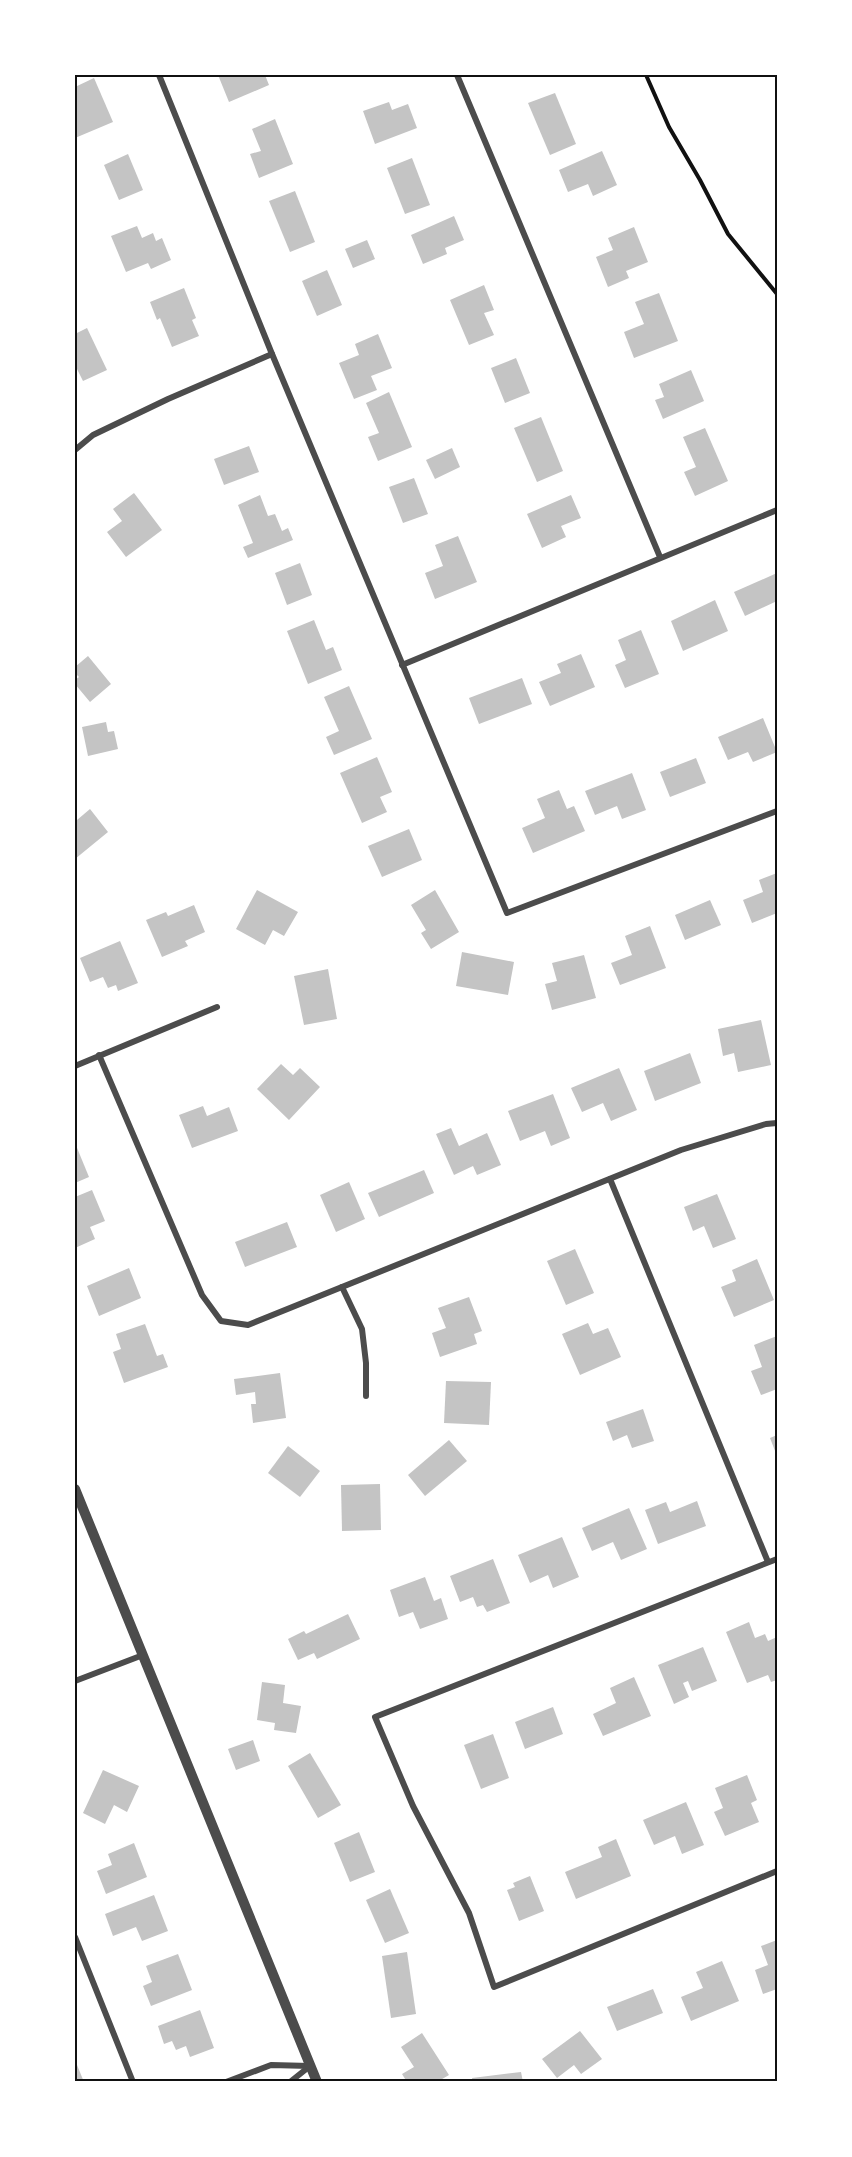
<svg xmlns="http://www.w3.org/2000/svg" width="852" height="2157" font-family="'Varela Round',sans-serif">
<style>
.building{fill:#c4c4c4}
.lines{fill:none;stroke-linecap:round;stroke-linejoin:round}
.path{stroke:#111;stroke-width:4}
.minor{stroke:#4c4c4c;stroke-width:6}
.tertiary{stroke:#4c4c4c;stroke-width:10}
.neatline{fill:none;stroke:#111;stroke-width:2}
</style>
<rect width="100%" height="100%" fill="#fff"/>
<!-- building -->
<g class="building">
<path d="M218,75H265L269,85L229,102Z"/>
<path d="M94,78L113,122L75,138V87Z"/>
<path d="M555,93L576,144L550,155L528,103Z"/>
<path d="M389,102L392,110L408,104L417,128L375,144L363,111Z"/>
<path d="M275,119L293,164L259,178L250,154L261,151L252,129Z"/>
<path d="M602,151L617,185L593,196L588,184L568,192L559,170Z"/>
<path d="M128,154L143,190L119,200L104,165Z"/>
<path d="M412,158L430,205L405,214L387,168Z"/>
<path d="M295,191L315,242L290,252L269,201Z"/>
<path d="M454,216L464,240L445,248L447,254L423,264L411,235Z"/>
<path d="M137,226L142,238L153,233L156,241L162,238L171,260L151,269L148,263L126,272L111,236Z"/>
<path d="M634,227L648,262L626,271L629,278L608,287L596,257L613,250L608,238Z"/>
<path d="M367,240L375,259L353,268L345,249Z"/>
<path d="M327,270L342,305L317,316L302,281Z"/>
<path d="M484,285L494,310L484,313L494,335L469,345L450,300Z"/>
<path d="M184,288L196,318L192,320L199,336L172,347L160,318L157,320L150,302Z"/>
<path d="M659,293L678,341L634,358L624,332L644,324L635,302Z"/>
<path d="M87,328L107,370L83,381L75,365V334Z"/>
<path d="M378,334L392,368L371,376L377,390L354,399L339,363L359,355L355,344Z"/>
<path d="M516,358L530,393L505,403L491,368Z"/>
<path d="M691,370L704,401L663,419L655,400L664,397L659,384Z"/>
<path d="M389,392L412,447L378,461L368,437L379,433L366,403Z"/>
<path d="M541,417L563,471L537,482L514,428Z"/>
<path d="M705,428L728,481L695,496L684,472L696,467L683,437Z"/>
<path d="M249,446L259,472L224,485L214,459Z"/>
<path d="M452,448L460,467L435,479L426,460Z"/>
<path d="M414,478L428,514L403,523L389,487Z"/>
<path d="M134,493L162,530L126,557L107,532L122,521L113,509Z"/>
<path d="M260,495L268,516L275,514L282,531L288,528L293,540L248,558L243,547L253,543L238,505Z"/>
<path d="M571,495L581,518L561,526L566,537L542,548L527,514Z"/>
<path d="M458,536L477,582L435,599L425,573L443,566L435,545Z"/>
<path d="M300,563L312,595L287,605L275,573Z"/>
<path d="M777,573V601L745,616L734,592Z"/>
<path d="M715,600L728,631L683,651L671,621Z"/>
<path d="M314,620L326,650L333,647L342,670L308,684L287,631Z"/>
<path d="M641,630L659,674L625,688L615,665L626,660L618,640Z"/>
<path d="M581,654L595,687L550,706L539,682L561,673L557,664Z"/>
<path d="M88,656L111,684L90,702L75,684V680L79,677L75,673V667Z"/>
<path d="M522,678L532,704L479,724L469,698Z"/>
<path d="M349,686L372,739L334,755L326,737L339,731L324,697Z"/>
<path d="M763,718L777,752L753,762L748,752L728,760L718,737Z"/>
<path d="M106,722L108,732L114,731L118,749L88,756L82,727Z"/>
<path d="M377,757L392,792L380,797L387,812L362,823L340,773Z"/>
<path d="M696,758L706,783L670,797L660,772Z"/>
<path d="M632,773L646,810L622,819L617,806L595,815L585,791Z"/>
<path d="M559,790L567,809L574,806L585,831L533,853L522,828L545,818L537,799Z"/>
<path d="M90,809L108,832L75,859V817L77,820Z"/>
<path d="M409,829L422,860L382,877L368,846Z"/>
<path d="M777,873V913L752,923L743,900L763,892L759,880Z"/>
<path d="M257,890L298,912L284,936L273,930L265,945L236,929Z"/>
<path d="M435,890L459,932L431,949L421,933L426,930L411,905Z"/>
<path d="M710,900L721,925L685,940L675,915Z"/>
<path d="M194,905L205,932L185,941L188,946L162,957L146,920L166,912L168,916Z"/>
<path d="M650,926L666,968L620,985L611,963L632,955L625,936Z"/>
<path d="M120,941L138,983L118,991L116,985L108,988L103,977L90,982L80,958Z"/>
<path d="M462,952L514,962L508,995L456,986Z"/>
<path d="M584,955L596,998L552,1010L545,984L557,981L552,963Z"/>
<path d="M328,969L337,1019L304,1025L294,976Z"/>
<path d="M761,1020L771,1065L738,1072L734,1053L723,1056L718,1029Z"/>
<path d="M690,1053L701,1083L655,1101L644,1071Z"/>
<path d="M281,1064L293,1075L300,1068L320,1087L289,1120L257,1089Z"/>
<path d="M619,1068L637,1110L611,1121L603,1103L582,1112L571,1088Z"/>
<path d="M553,1094L570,1138L551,1146L545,1131L520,1141L508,1111Z"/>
<path d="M203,1106L207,1116L229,1107L238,1131L192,1148L179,1115Z"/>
<path d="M451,1128L459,1146L487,1133L501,1165L477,1175L473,1166L454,1175L436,1134Z"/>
<path d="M75,1143L89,1177L75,1183Z"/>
<path d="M424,1170L434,1193L379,1217L368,1193Z"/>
<path d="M349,1182L365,1219L336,1232L320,1195Z"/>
<path d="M92,1190L105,1221L90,1227L95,1239L75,1248V1197Z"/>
<path d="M717,1194L736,1239L713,1248L704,1226L693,1231L684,1207Z"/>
<path d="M287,1222L297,1247L245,1267L235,1242Z"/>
<path d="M575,1249L594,1293L566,1305L547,1261Z"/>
<path d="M757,1259L774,1300L734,1317L721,1287L736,1281L732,1270Z"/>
<path d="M129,1268L141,1298L99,1316L87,1286Z"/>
<path d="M469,1297L482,1331L474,1334L477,1344L440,1357L432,1333L446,1328L438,1308Z"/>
<path d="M588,1323L593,1334L608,1328L621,1357L580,1375L562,1334Z"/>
<path d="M145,1324L157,1356L163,1354L168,1367L124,1383L113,1352L121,1349L116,1334Z"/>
<path d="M777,1336V1389L761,1395L751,1371L762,1367L754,1345Z"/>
<path d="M280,1373L286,1418L253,1423L251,1404H256L255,1392L236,1395L234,1379Z"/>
<path d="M446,1381L491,1382L489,1425L444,1423Z"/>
<path d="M643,1409L654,1441L632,1448L627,1435L613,1441L606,1422Z"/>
<path d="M777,1435V1456L770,1438Z"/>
<path d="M449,1440L467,1461L425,1496L408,1475Z"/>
<path d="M288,1446L320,1471L300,1497L268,1473Z"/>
<path d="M380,1484L381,1530L342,1531L341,1485Z"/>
<path d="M697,1501L706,1526L658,1544L645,1510L666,1502L670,1512Z"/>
<path d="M629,1508L647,1549L621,1560L613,1542L592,1551L582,1528Z"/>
<path d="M562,1537L579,1577L553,1588L548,1575L530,1583L518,1555Z"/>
<path d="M493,1559L510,1603L487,1612L483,1605L477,1607L473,1597L460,1602L450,1576Z"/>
<path d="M425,1577L434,1601L441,1598L448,1619L420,1629L413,1612L399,1617L390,1590Z"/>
<path d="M348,1614L360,1639L317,1659L314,1653L298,1660L288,1639L304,1631L306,1634Z"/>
<path d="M749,1622L755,1638L765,1634L768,1641L777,1637V1680L771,1682L768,1675L747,1683L726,1632Z"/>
<path d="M703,1647L717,1681L692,1691L688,1681L683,1683L689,1697L674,1704L658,1665Z"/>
<path d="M634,1677L651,1716L603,1736L593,1714L616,1703L610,1688Z"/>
<path d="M262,1682L285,1685L283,1703L301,1706L296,1733L274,1730L275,1723L257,1720Z"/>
<path d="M553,1707L563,1734L525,1749L515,1722Z"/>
<path d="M493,1734L509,1778L481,1789L464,1745Z"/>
<path d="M253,1740L260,1761L236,1770L228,1749Z"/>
<path d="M310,1753L341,1805L318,1818L288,1766Z"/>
<path d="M103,1770L139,1786L127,1812L114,1805L105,1824L83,1813Z"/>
<path d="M747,1775L757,1800L751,1803L759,1822L725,1836L714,1812L723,1808L715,1788Z"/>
<path d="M686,1802L704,1845L682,1854L675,1836L654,1845L643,1820Z"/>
<path d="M359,1832L375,1872L350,1882L334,1843Z"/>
<path d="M616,1839L631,1876L576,1899L565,1872L602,1857L598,1847Z"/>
<path d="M134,1843L147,1877L106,1894L97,1871L112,1865L108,1854Z"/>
<path d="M530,1876L544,1911L519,1921L507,1890L515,1887L513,1883Z"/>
<path d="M390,1889L409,1933L385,1943L366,1900Z"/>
<path d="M154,1895L168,1931L142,1941L136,1927L113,1936L105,1914Z"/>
<path d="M777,1940V1989L763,1994L755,1970L768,1965L761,1946Z"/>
<path d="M407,1952L416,2014L391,2018L382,1956Z"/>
<path d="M178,1954L192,1990L151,2006L143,1986L152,1982L146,1966Z"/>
<path d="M722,1961L739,2001L691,2021L681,1997L703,1988L696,1972Z"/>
<path d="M653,1989L663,2013L617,2031L607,2007Z"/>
<path d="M200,2010L214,2048L190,2057L186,2046L176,2050L172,2041L164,2044L158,2026Z"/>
<path d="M580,2031L602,2059L581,2074L574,2065L557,2078L542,2059Z"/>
<path d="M422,2033L449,2075L437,2082H407L402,2074L414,2067L401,2047Z"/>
<path d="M77,2065L84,2082H75V2066Z"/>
<path d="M521,2072L523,2082H473L472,2078Z"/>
</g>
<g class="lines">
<!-- path -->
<g class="path">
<path d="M646,75L669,127L700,180L728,234L777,294"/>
<path d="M777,400V406"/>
</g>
<!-- minor -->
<g class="minor">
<path d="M159,75L272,354L507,913L777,811"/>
<path d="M457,75L660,557"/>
<path d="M75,450L93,435L168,399L272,354"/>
<path d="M402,665L777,510"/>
<path d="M99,1055L202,1295L221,1321L248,1325L681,1150L766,1124L777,1123"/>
<path d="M75,1066L217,1007"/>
<path d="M610,1179L768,1562"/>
<path d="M342,1287L362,1329L366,1363V1396"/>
<path d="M777,1559L375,1717L413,1806L469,1913L494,1987L777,1871"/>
<path d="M75,1681L143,1655"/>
<path d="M75,1937L133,2082"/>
<path d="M226,2082L271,2065L310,2066"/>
<path d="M290,2082L310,2066"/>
</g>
<!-- tertiary -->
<path class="tertiary" d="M75,1489L317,2082"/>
</g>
<!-- border -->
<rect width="852" height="2157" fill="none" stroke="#ffffff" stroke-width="153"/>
<rect x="76" y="76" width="700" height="2004" class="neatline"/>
</svg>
